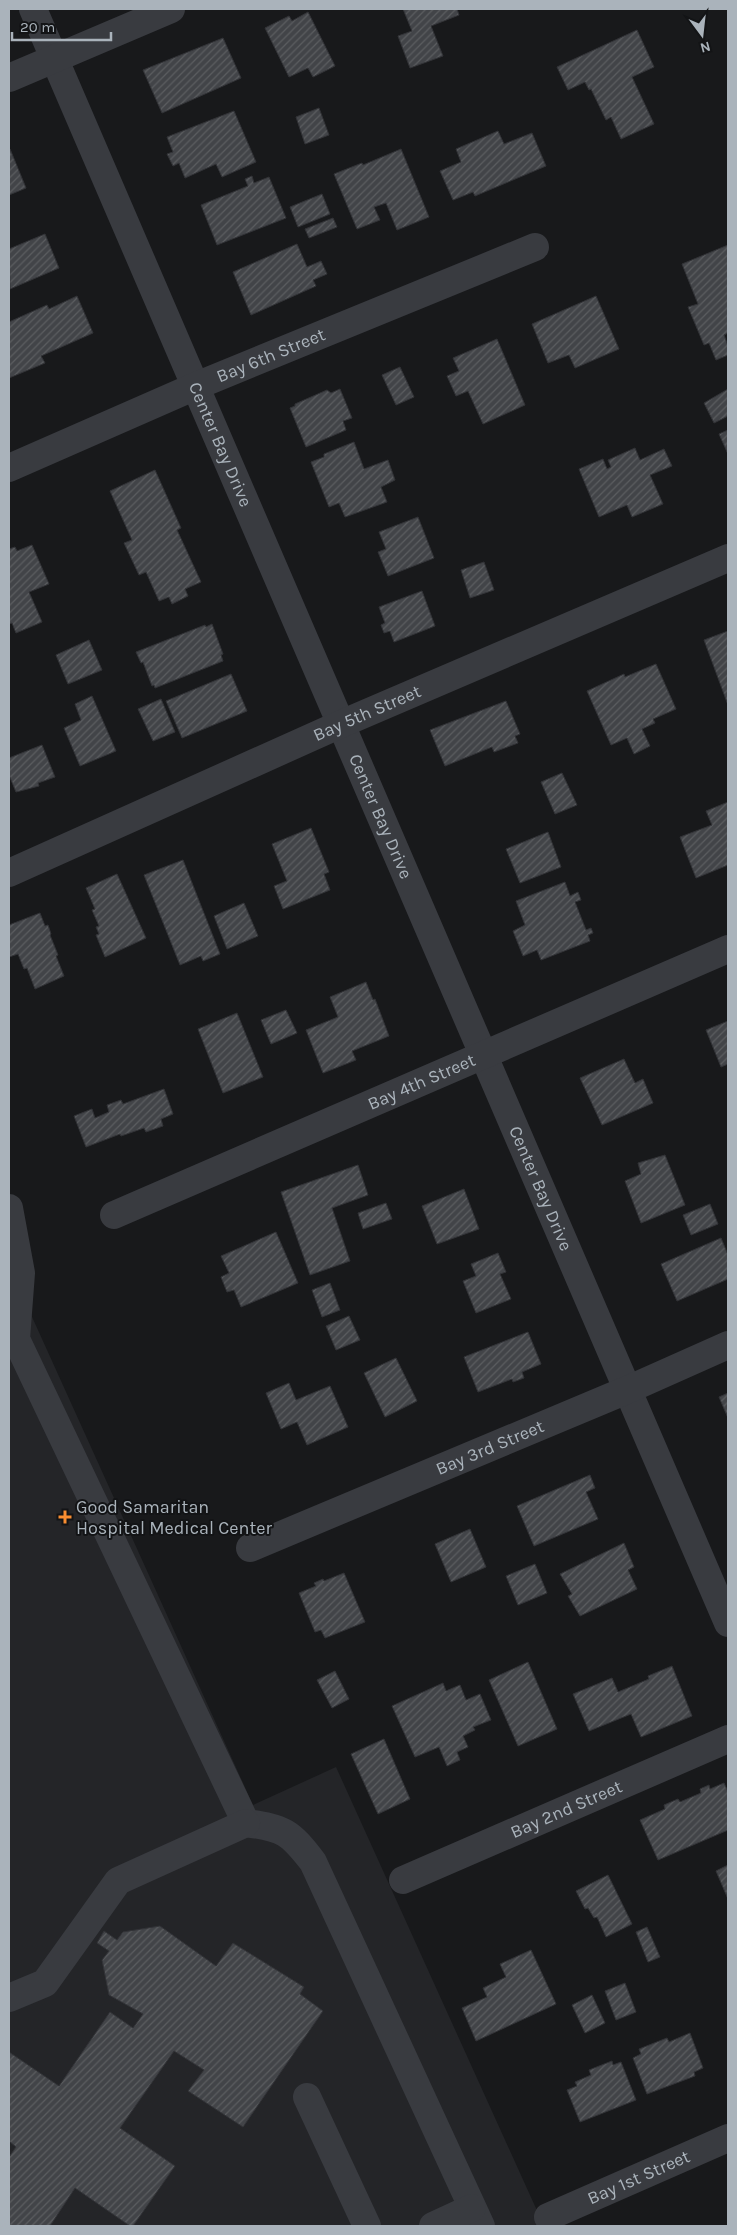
<svg xmlns="http://www.w3.org/2000/svg" width="737" height="2235" font-family="Karla,sans-serif">
<style>
.built{fill:#242528}
.building{fill:url(#building-hatch);stroke:#323337}
.lines{fill:none;stroke-linecap:round;stroke-linejoin:round}
.minor{stroke:#393b40;stroke-width:28}
.poi-dot{fill:#f98d31;stroke:#131416;stroke-width:2}
.labels{text-anchor:middle;stroke-width:4;stroke-linejoin:round;paint-order:stroke}
.street-label{font-size:18px;fill:#aab3bb;stroke:#131416}
.poi-label{font-size:18px;fill:#aab3bb;stroke:#131416;text-anchor:start}
</style>
<defs>
<pattern id="building-hatch" width="6" height="6" patternUnits="userSpaceOnUse" patternTransform="scale(1.25)"><rect width="6" height="6" fill="#424448"/><path d="M-1 1l2-2M0 6l6-6M5 7l2-2" fill="none" stroke="#5b5d60"/></pattern>
</defs>
<rect width="100%" height="100%" fill="#18191b"/>
<!-- built -->
<path class="built" d="M9,1266L253,1805L336,1767L544,2226H9Z"/>
<!-- building -->
<g class="building">
<path d="M403,9H457L459,15L431,26L443,56L410,68L398,36L412,31Z"/>
<path d="M308,12L335,66L313,77L308,68L289,77L265,28L289,16L292,21Z"/>
<path d="M637,30L654,67L632,77L654,124L621,139L611,117L606,120L591,89L589,90L585,82L568,90L557,67Z"/>
<path d="M223,38L241,78L162,113L143,70Z"/>
<path d="M319,108L329,135L305,144L296,117Z"/>
<path d="M234,111L256,162L222,177L216,164L185,178L179,163L173,166L167,154L173,152L167,137Z"/>
<path d="M498,131L504,144L532,133L546,166L475,196L473,192L453,200L440,171L461,162L456,149Z"/>
<path d="M10,149L26,188L9,195V150Z"/>
<path d="M401,149L429,217L397,230L386,203L374,207L380,220L357,229L334,174L362,163L363,165Z"/>
<path d="M252,176L254,183L269,177L286,218L217,245L201,205L248,186L245,179Z"/>
<path d="M322,194L330,214L298,227L290,207Z"/>
<path d="M333,218L337,227L309,238L305,229Z"/>
<path d="M45,234L59,268L10,289L9,249Z"/>
<path d="M297,244L307,267L321,261L327,274L313,280L316,286L251,315L233,272Z"/>
<path d="M728,245V333L724,335L728,346V355L716,360L709,343L704,345L688,307L698,304L682,264Z"/>
<path d="M77,296L93,333L41,356L45,363L9,378V322L47,305L49,309Z"/>
<path d="M596,296L619,349L575,368L569,355L548,363L532,324Z"/>
<path d="M497,339L525,405L483,424L468,391L456,396L447,376L459,371L453,358Z"/>
<path d="M400,367L414,397L396,405L382,375Z"/>
<path d="M340,389L352,418L343,421L346,430L306,447L290,408L295,406V404L327,390L331,393Z"/>
<path d="M728,389V416L714,423L704,403Z"/>
<path d="M728,430V454L719,434Z"/>
<path d="M354,442L364,469L388,460L395,480L381,487L387,502L345,517L339,503L329,507L311,462L324,457V454Z"/>
<path d="M635,448L640,460L664,449L672,466L650,475L663,504L632,517L627,505L599,517L579,469L603,459L607,469L611,467L608,460Z"/>
<path d="M155,470L181,528L177,530L201,582L185,589L188,596L172,604L169,597L159,601L146,572L139,575L124,543L132,540L110,491Z"/>
<path d="M418,517L434,558L388,576L378,552L386,549L379,532Z"/>
<path d="M32,545L49,584L29,592L42,622L16,633L12,623L9,624V549L15,547L17,551Z"/>
<path d="M484,562L494,590L470,598L461,570Z"/>
<path d="M422,591L435,626L394,642L390,631L384,633L381,625L385,623L379,607Z"/>
<path d="M212,624L223,654L221,655L223,661L155,688L154,685L152,686L143,662L141,663L136,652L205,625L206,627Z"/>
<path d="M728,631V705L704,640Z"/>
<path d="M89,640L102,670L68,684L56,655Z"/>
<path d="M656,664L676,709L653,719L655,723L642,729L650,746L634,754L627,738L611,745L587,691L624,674L625,677Z"/>
<path d="M231,674L247,711L182,738L166,701Z"/>
<path d="M92,696L116,751L80,766L64,728L81,720L75,704Z"/>
<path d="M161,699L175,732L153,741L138,709Z"/>
<path d="M506,701L520,734L515,736L518,743L494,752L492,747L445,766L430,730Z"/>
<path d="M42,745L55,777L38,783L39,786L16,792L9,775V758Z"/>
<path d="M562,773L577,805L555,814L541,782Z"/>
<path d="M728,802V865L696,878L680,837L712,825L706,811Z"/>
<path d="M311,828L329,872L324,874L330,890L283,909L274,886L287,881L272,844Z"/>
<path d="M548,832L561,867L520,883L506,849Z"/>
<path d="M183,860L220,954L203,961L201,956L180,965L144,875Z"/>
<path d="M117,874L146,938L105,957L96,935L99,934L96,927L99,926L92,910L95,909L86,888Z"/>
<path d="M565,882L570,896L578,892L581,900L575,902L586,930L591,928L593,933L588,935L590,941L541,960L537,950L523,956L513,931L525,925L516,901Z"/>
<path d="M244,903L258,936L227,949L214,916Z"/>
<path d="M40,913L45,926L48,925L51,934L50,935L58,955L56,956L64,976L35,989L27,968L24,969L18,954L9,957V925Z"/>
<path d="M366,982L373,1000L375,999L389,1036L352,1051L356,1060L323,1073L306,1030L338,1017L330,997Z"/>
<path d="M286,1010L297,1033L271,1044L261,1020Z"/>
<path d="M237,1013L263,1077L223,1093L198,1029Z"/>
<path d="M728,1021V1064L721,1067L706,1030Z"/>
<path d="M624,1059L635,1083L643,1079L653,1103L602,1125L580,1078Z"/>
<path d="M164,1089L173,1114L161,1119L163,1126L146,1132L144,1128L121,1136L120,1134L86,1147L74,1116L92,1109L95,1118L109,1112L107,1105L121,1100L123,1104Z"/>
<path d="M665,1155L685,1205L641,1223L625,1181L641,1174L638,1163Z"/>
<path d="M358,1165L368,1195L332,1208L350,1261L310,1275L281,1192Z"/>
<path d="M464,1189L479,1229L437,1244L422,1206Z"/>
<path d="M386,1203L392,1219L363,1229L358,1213Z"/>
<path d="M710,1204L718,1224L691,1235L683,1215Z"/>
<path d="M276,1232L298,1283L241,1307L234,1290L227,1292L221,1277L229,1273L221,1256Z"/>
<path d="M721,1238L728,1255V1279L677,1301L661,1264Z"/>
<path d="M498,1253L506,1272L500,1274L511,1299L476,1313L463,1281L476,1276L471,1264Z"/>
<path d="M330,1283L340,1310L322,1317L312,1290Z"/>
<path d="M349,1316L360,1340L336,1350L326,1326Z"/>
<path d="M528,1332L541,1364L522,1372L524,1378L513,1382L512,1379L478,1392L464,1357Z"/>
<path d="M396,1358L417,1401L385,1417L364,1373Z"/>
<path d="M289,1383L296,1400L330,1386L348,1427L307,1445L297,1422L281,1429L266,1393Z"/>
<path d="M728,1393V1418L719,1397Z"/>
<path d="M590,1475L595,1488L586,1492L598,1519L534,1546L517,1506Z"/>
<path d="M470,1529L486,1567L451,1582L435,1544Z"/>
<path d="M624,1543L634,1567L628,1570L637,1589L580,1616L568,1596L572,1594L560,1574Z"/>
<path d="M535,1564L547,1593L518,1605L506,1576Z"/>
<path d="M344,1573L365,1622L325,1638L321,1630L315,1632L299,1593L316,1586L314,1583L323,1579L324,1581Z"/>
<path d="M528,1662L557,1729L518,1746L489,1680Z"/>
<path d="M672,1666L692,1716L641,1737L631,1714L589,1731L573,1694L612,1678L618,1692L649,1679L648,1676Z"/>
<path d="M335,1671L349,1699L332,1708L317,1680Z"/>
<path d="M443,1683L446,1691L460,1685L466,1700L480,1694L491,1720L473,1727L475,1730L463,1736L468,1747L457,1752L460,1760L447,1766L439,1747L415,1757L392,1706Z"/>
<path d="M384,1739L410,1799L378,1814L351,1754Z"/>
<path d="M724,1783L728,1792V1830L658,1860L640,1820L665,1809L664,1805L678,1799L680,1802L701,1793L700,1789L709,1785L710,1789Z"/>
<path d="M728,1865V1899L716,1871Z"/>
<path d="M608,1875L632,1924L606,1937L597,1917L594,1918L588,1908L585,1909L576,1891Z"/>
<path d="M160,1926L216,1966L233,1943L304,1987L300,1994L323,2011L243,2127L188,2091L204,2070L174,2051L120,2128L175,2166L133,2226H130L75,2188L50,2226H9V2157L16,2147L9,2141V2052L59,2086L110,2012L133,2028L143,2014L109,1995L102,1960L109,1951L97,1943L104,1931L117,1940L123,1932Z"/>
<path d="M647,1927L660,1957L648,1962L636,1932Z"/>
<path d="M531,1950L556,2004L476,2041L462,2008L487,1997L483,1988L506,1977L500,1964Z"/>
<path d="M625,1983L636,2012L616,2020L605,1991Z"/>
<path d="M592,1995L605,2023L585,2033L572,2005Z"/>
<path d="M690,2033L703,2068L694,2072L695,2076L647,2094L633,2058L641,2054L639,2049L667,2038L669,2042Z"/>
<path d="M612,2061L613,2065L621,2062L636,2100L580,2122L567,2090L577,2086L575,2082L591,2075L589,2070Z"/>
</g>
<g class="lines">
<!-- minor -->
<g class="minor">
<path id="s1" d="M33,9L728,1623"/>
<path d="M9,78L171,9"/>
<path id="s2" d="M9,468L196,386L535,247"/>
<path id="s3" d="M9,873L341,724L728,558"/>
<path d="M9,1208L21,1273L16,1339L246,1823C284,1828 290,1832 313,1862L481,2226"/>
<path id="s4" d="M114,1215L728,949"/>
<path id="s5" d="M250,1548L627,1390L728,1345"/>
<path id="s6" d="M403,1880L728,1739"/>
<path d="M9,1998L45,1983L118,1881L246,1823"/>
<path d="M307,2097L367,2226"/>
<path id="s7" d="M548,2217L728,2138"/>
<path d="M433,2226L472,2208"/>
</g>
</g>
<!-- markers -->
<path class="poi-dot" d="M62.5 1509.5h5v5h5v5h-5v5h-5v-5h-5v-5h5z"/>
<g class="labels">
<!-- street labels -->
<g class="street-label">
<text dy="6" stroke="none"><textPath href="#s2" startOffset="285">Bay 6th Street</textPath></text>
<text dy="6" stroke="none"><textPath href="#s1" startOffset="474">Center Bay Drive</textPath></text>
<text dy="6" stroke="none"><textPath href="#s3" startOffset="392">Bay 5th Street</textPath></text>
<text dy="6" stroke="none"><textPath href="#s1" startOffset="879">Center Bay Drive</textPath></text>
<text dy="6" stroke="none"><textPath href="#s4" startOffset="335">Bay 4th Street</textPath></text>
<text dy="6" stroke="none"><textPath href="#s1" startOffset="1284">Center Bay Drive</textPath></text>
<text dy="6" stroke="none"><textPath href="#s5" startOffset="260">Bay 3rd Street</textPath></text>
<text dy="6" stroke="none"><textPath href="#s6" startOffset="178">Bay 2nd Street</textPath></text>
<text dy="6" stroke="none"><textPath href="#s7" startOffset="99">Bay 1st Street</textPath></text>
</g>
<!-- poi labels -->
<g class="poi-label">
<text x="76" y="1513">Good Samaritan<tspan x="76" dy="21">Hospital Medical Center</tspan></text>
</g>
</g>
<!-- border -->
<rect width="737" height="2235" fill="none" stroke="#aab3bb" stroke-width="20"/>
<!-- north arrow -->
<g transform="translate(702 35) rotate(165)" stroke="#131416" stroke-width="4" paint-order="stroke">
<path d="M0-4L9 19L0 12L-9 19Z" fill="#aab3bb"/>
<text y="-8" font-size="14" font-weight="bold" text-anchor="middle" fill="#aab3bb">N</text>
</g>
<!-- scale -->
<path d="M12 32v8h99v-8" fill="none" stroke="#aab3bb" stroke-width="2.5"/>
<text x="20" y="32" font-size="15" fill="#aab3bb" stroke="#131416" stroke-width="4" paint-order="stroke">20 m</text>
</svg>
